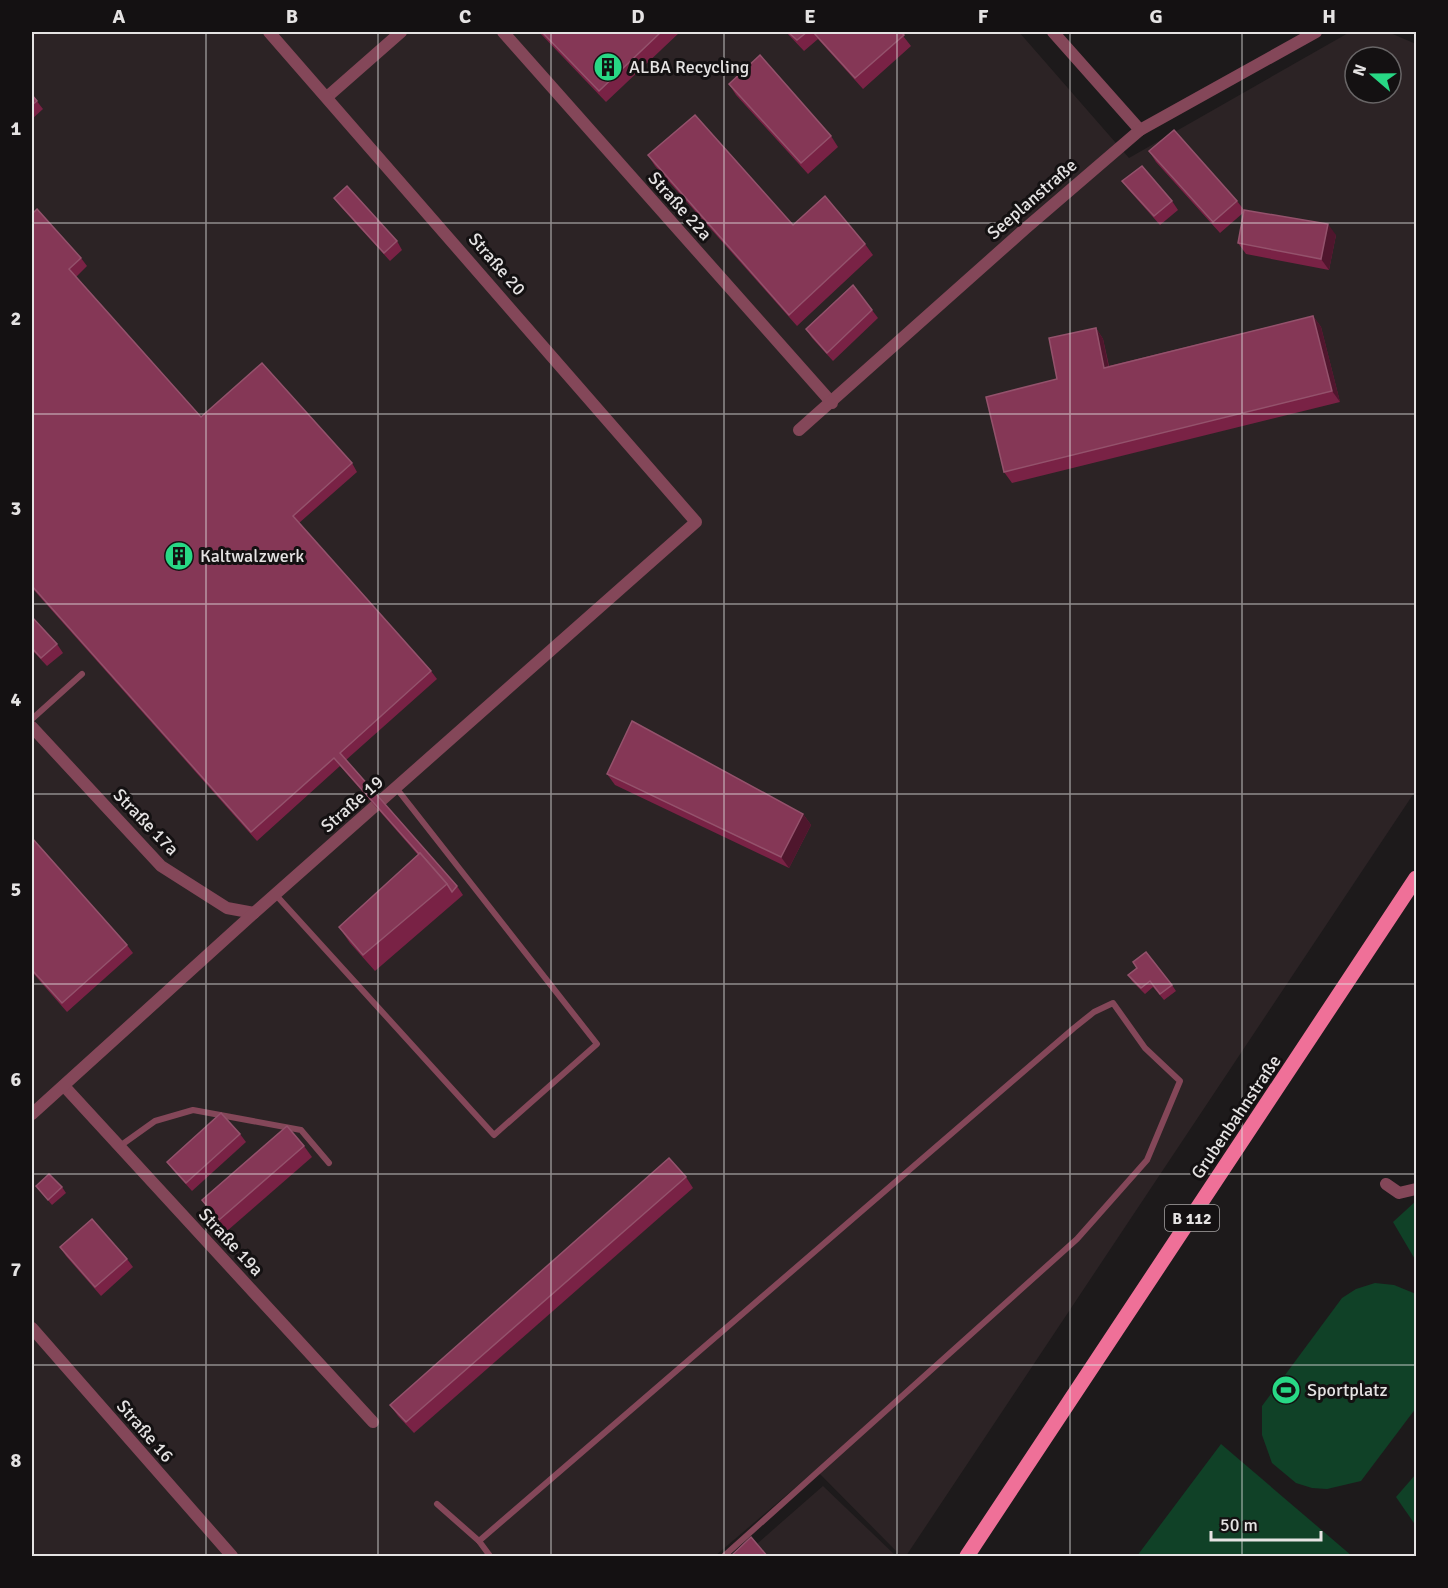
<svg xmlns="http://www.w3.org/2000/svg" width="1448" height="1588" font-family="Signika,sans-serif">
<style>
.built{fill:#2c2325;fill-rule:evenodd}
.green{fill:#104127}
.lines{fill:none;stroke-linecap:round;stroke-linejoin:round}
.lane{stroke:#844759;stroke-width:6}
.street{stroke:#844759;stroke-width:12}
.primary{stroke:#ef7098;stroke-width:15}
.wall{fill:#792245}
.shaded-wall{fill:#4f162d}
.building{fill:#853756;stroke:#94526c;stroke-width:1.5}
.grid{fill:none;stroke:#e5e3e3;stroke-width:1.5;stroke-opacity:0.55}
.labels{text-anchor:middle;stroke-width:6;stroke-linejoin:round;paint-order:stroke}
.shield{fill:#141112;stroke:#a6a4a4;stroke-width:1.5}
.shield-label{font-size:16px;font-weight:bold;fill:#e5e3e3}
.poi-label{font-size:18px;fill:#e5e3e3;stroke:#141112;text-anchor:start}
.street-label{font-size:18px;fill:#e5e3e3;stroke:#141112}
.neatline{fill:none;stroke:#e5e3e3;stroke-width:2}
.grid-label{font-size:20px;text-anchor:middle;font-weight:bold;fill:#e5e3e3}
</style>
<rect width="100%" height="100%" fill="#1d1a1b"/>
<!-- built -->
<g class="built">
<path d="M32,32H1019L1129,158L1350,32H1388L1416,44V790L906,1556H901L816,1470L715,1556H32ZM1355,57H1391V93H1355Z"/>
<path d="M823,1486L896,1556H743Z"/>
</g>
<!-- green -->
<g class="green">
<path d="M1416,1201V1200V1261L1393,1222Z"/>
<path d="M1375,1283L1394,1285L1416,1294V1408L1361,1481L1327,1489L1312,1488L1296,1483L1272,1463L1262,1435V1406L1342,1298L1356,1289Z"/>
<path d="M1221,1444L1352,1556H1137Z"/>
<path d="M1416,1474V1526L1396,1497Z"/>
</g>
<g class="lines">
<!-- lane -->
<g class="lane">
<path d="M32,719L82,674"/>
<path d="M275,894L494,1135L597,1044L397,789"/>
<path d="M120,1146L155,1121L193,1110L301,1130L329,1163"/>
<path d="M437,1504L479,1541L490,1556"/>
<path d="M479,1541L1074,1028L1094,1012L1113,1003L1145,1048L1180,1081L1147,1160L1077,1239L724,1556"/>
</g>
<!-- street -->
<g class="street">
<path d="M503,32L832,403"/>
<path d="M1053,32L1140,130"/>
<path d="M327,97L401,32"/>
<path d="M799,430L1026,228L1140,130L1316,32"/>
<path d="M32,727L161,866L227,908L254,913"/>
<path d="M64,1086L373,1422"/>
<path d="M32,1114L254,913L696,522L269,32"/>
<path d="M1386,1184L1399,1193L1416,1189"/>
<path d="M32,1328L232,1556"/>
</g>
<!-- primary -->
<path class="primary" d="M967,1556L1416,878"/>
</g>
<!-- wall -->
<g class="wall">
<path d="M539,32H680L606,102Z"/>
<path d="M786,32H900L911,46L863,89L818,39L804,51Z"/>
<path d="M729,84L831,136L838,147L808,174L736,95Z"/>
<path d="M32,95L43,109L32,119Z"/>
<path d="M1149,151L1237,201L1244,210L1336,235L1329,270L1246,254L1238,243L1243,213L1220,233L1156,162Z"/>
<path d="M648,155L793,225L865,244L873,255L797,326L655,166Z"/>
<path d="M1122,181L1172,201L1178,210L1160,225L1128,189Z"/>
<path d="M334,198L397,241L402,250L390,261L340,206Z"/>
<path d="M32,214L81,258L87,266L76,277L201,417L352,463L357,472L299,523L431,671L437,679L346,760L457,886L463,895L375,971L350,943L339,927L418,855L340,766L257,841L32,588Z"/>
<path d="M853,285L878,318L833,361L812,338L806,329Z"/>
<path d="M1313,316L1321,327L1340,402L1012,483L1004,472L1057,379L1096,328L1103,339L1109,366Z"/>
<path d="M32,617L57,644L63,653L47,666L32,650Z"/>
<path d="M607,774L803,814L811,825L789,868L615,785Z"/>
<path d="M32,838L127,945L133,953L67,1012L32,972Z"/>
<path d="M1128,975L1172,985L1176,991L1164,1000L1153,987L1145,994L1132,981Z"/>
<path d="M240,1134L246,1142L192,1191L173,1170L167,1162Z"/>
<path d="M304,1146L312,1157L227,1231L209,1211L202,1200Z"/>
<path d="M686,1177L693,1188L414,1433L398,1416L390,1405Z"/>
<path d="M36,1186L62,1187L66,1193L52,1205Z"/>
<path d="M60,1247L127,1259L133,1267L101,1296L66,1256Z"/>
</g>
<!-- shaded-wall -->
<g class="shaded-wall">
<path d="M1328,224L1336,235L1329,270L1321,259Z"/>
<path d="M1313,316L1321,327L1340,402L1332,391Z"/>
<path d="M1096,328L1103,339L1111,379L1104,368Z"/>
<path d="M803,814L811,825L789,868L781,857Z"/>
</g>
<!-- building -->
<g class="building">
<path d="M542,32H661L599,91Z"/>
<path d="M788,32H807L797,40Z"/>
<path d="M813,32H900L904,35L855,78Z"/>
<path d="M760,55L831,136L801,163L729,84Z"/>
<path d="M32,95L37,101L32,105Z"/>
<path d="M695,115L793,225L825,196L865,244L789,315L648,155Z"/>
<path d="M1174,130L1237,201L1213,222L1149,151Z"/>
<path d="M1142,166L1172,201L1154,216L1122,181Z"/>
<path d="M347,186L397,241L384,253L334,198Z"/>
<path d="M37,209L81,258L69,269L201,417L262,363L352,463L293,516L431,671L340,753L457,886L452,892L447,884L420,853L419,854L334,758L251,832L32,586V214Z"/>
<path d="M1244,210L1328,224L1321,259L1238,243Z"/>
<path d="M853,285L872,310L827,353L806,329Z"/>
<path d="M1313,316L1332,391L1004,472L986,397L1057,379L1049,338L1096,328L1104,368Z"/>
<path d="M32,617L57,644L41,658L32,648Z"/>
<path d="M632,721L803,814L781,857L607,774Z"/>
<path d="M32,838L127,945L62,1003L32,970Z"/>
<path d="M420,853L447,884L363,955L339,927Z"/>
<path d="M1146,952L1172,985L1160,994L1150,981L1141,988L1128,975L1137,968L1133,962Z"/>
<path d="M221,1113L240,1134L186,1183L167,1162Z"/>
<path d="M287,1126L304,1146L219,1220L202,1200Z"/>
<path d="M669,1158L686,1177L406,1422L390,1405Z"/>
<path d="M49,1174L62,1187L48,1200L36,1186Z"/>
<path d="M92,1219L127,1259L95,1287L60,1247Z"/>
<path d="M751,1537L768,1557H730Z"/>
</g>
<!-- grid -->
<path class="grid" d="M206,32V1556M378,32V1556M551,32V1556M724,32V1556M897,32V1556M1070,32V1556M1242,32V1556M32,223H1416M32,414H1416M32,604H1416M32,794H1416M32,984H1416M32,1174H1416M32,1365H1416"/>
<!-- icons -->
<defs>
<g id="building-disc" transform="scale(1.5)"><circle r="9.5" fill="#28d885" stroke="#141112"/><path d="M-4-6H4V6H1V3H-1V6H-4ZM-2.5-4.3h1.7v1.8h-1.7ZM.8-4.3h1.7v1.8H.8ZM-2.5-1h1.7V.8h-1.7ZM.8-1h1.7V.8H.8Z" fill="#111"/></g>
<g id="stadium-disc" transform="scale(1.5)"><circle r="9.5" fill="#28d885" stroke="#141112"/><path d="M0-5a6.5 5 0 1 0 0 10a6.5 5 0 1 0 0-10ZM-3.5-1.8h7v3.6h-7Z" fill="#111"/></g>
</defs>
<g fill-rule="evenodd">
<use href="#building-disc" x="608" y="67"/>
<use href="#building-disc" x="179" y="556"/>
<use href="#stadium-disc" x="1286" y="1390"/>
</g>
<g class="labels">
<!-- shield labels -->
<rect class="shield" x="1165" y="1205" width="54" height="26" rx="4.5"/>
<g class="shield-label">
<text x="1192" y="1224">B 112</text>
</g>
<!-- poi labels -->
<g class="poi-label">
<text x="629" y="73">ALBA Recycling</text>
<text x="200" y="562">Kaltwalzwerk</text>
<text x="1307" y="1396">Sportplatz</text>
</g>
<!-- street labels -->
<g class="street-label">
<text transform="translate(1032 199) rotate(-41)" y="6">Seeplanstraße</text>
<text transform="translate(680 206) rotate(48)" y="6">Straße 22a</text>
<text transform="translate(497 264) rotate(49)" y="6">Straße 20</text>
<text transform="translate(352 804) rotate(-41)" y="6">Straße 19</text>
<text transform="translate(146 822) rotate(46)" y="6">Straße 17a</text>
<text transform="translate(1236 1117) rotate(-56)" y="6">Grubenbahnstraße</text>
<text transform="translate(231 1242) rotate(47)" y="6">Straße 19a</text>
<text transform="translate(145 1431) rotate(49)" y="6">Straße 16</text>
</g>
</g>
<!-- border -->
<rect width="1448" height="1588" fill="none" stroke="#141112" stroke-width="66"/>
<!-- north arrow -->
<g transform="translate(1373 75) rotate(290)"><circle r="28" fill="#141112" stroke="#686566" stroke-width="1.5"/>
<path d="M0-4.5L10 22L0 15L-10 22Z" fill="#28d885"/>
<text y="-9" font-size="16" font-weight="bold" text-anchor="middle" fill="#e5e3e3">N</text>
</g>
<!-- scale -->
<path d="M1211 1531v9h110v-9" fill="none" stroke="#e5e3e3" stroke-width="3"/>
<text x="1220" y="1531" font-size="18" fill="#e5e3e3" stroke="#141112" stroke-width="4.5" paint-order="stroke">50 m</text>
<rect x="33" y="33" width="1382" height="1522" class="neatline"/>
<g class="grid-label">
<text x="119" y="23">A</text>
<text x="292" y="23">B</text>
<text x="465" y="23">C</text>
<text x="638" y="23">D</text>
<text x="810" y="23">E</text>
<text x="983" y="23">F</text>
<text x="1156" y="23">G</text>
<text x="1329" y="23">H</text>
<text x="16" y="135">1</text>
<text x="16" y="325">2</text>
<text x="16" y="515">3</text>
<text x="16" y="706">4</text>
<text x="16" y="896">5</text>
<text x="16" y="1086">6</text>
<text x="16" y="1276">7</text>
<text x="16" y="1467">8</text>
</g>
</svg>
